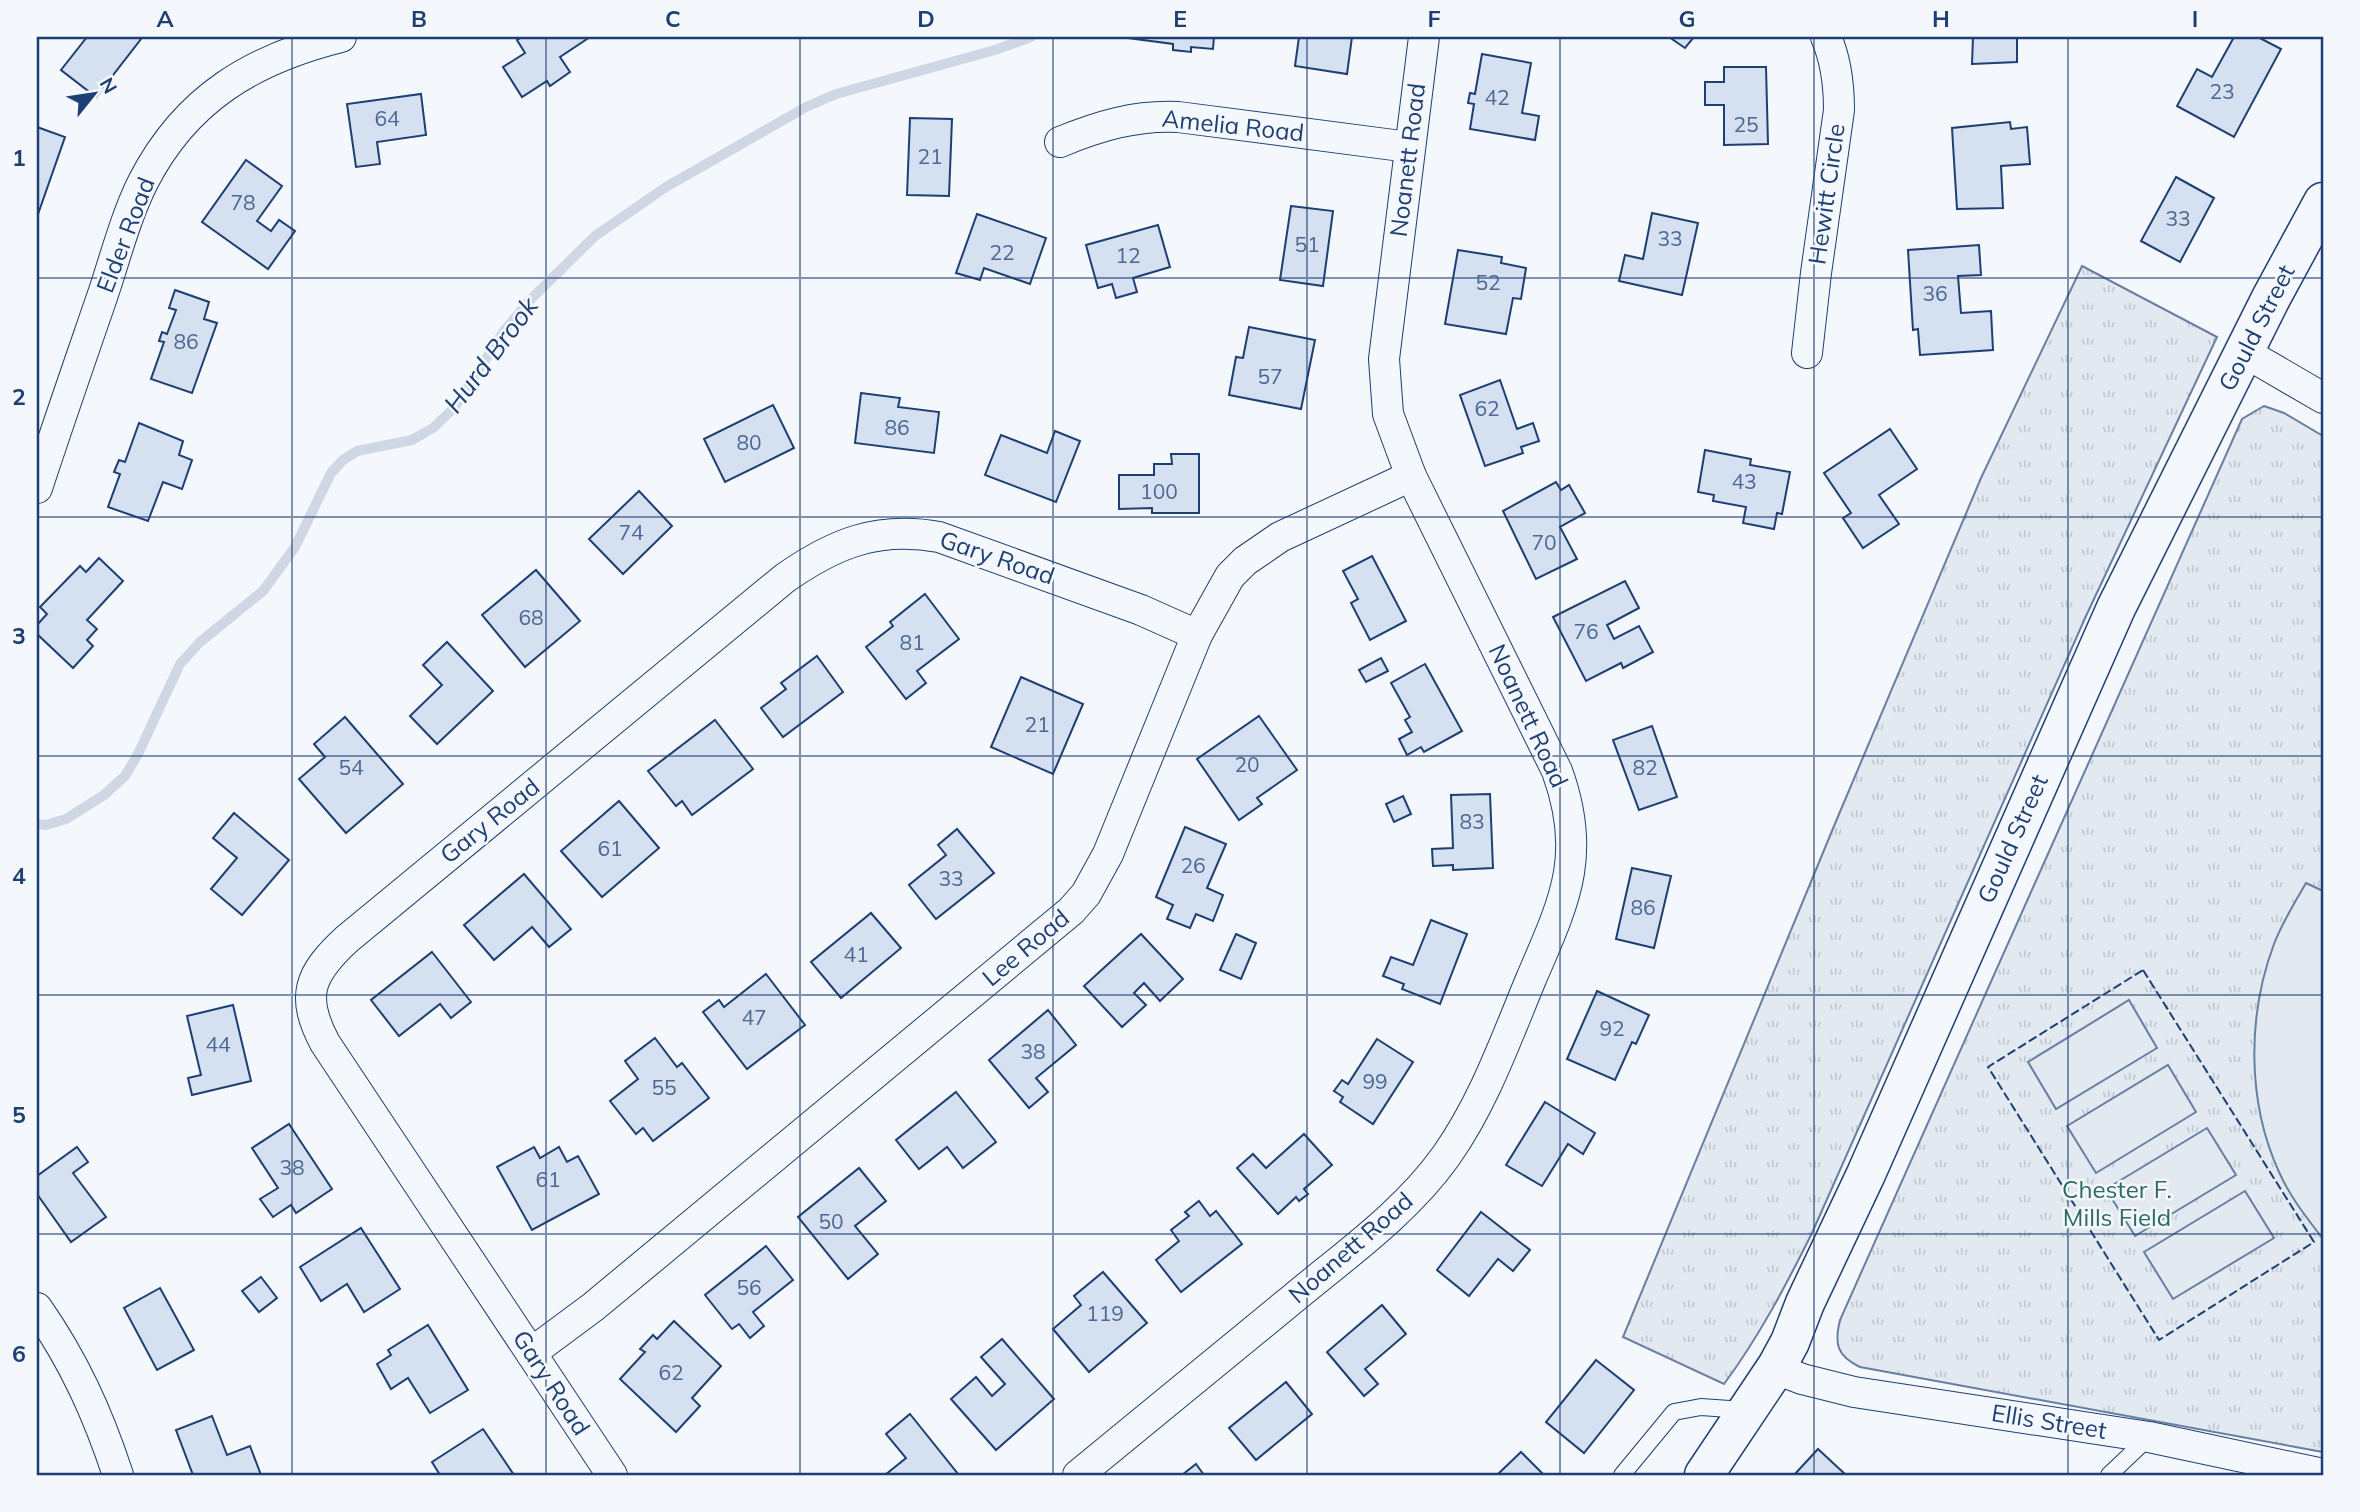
<svg xmlns="http://www.w3.org/2000/svg" width="2360" height="1512" font-family="Mulish,sans-serif">
<style>
.park{fill:url(#park-tufts);stroke:#687fa3;stroke-width:2}
.pitch{fill:#e3e9f0;stroke:#687fa3;stroke-width:2}
.lines{fill:none;stroke-linecap:round;stroke-linejoin:round}
.stream{stroke:#cfd7e4;stroke-width:10}
.building{fill:#d5e0f0;stroke:#1d3f73;stroke-width:2}
.lane-casing{stroke:#1d3f73;stroke-width:18}
.street-casing{stroke:#1d3f73;stroke-width:32}
.secondary-casing{stroke:#1d3f73;stroke-width:41}
.lane{stroke:#f4f7fb;stroke-width:16}
.street{stroke:#f4f7fb;stroke-width:30}
.secondary{stroke:#f4f7fb;stroke-width:38}
.fence{stroke:#1d3f73;stroke-width:2;stroke-dasharray:9 3.5;stroke-linecap:butt}
.grid{fill:none;stroke:#1d3f73;stroke-width:2;stroke-opacity:0.55}
.labels{text-anchor:middle;stroke-width:5;stroke-linejoin:round;paint-order:stroke}
.number-label{font-size:21px;fill:#4b6792}
.street-label{font-size:24px;fill:#1d3f73;stroke:#f4f7fb}
.park-label{font-size:24px;fill:#2c6c60;stroke:#f4f7fb}
.water-label{font-size:26px;font-style:italic;fill:#1d3f73;stroke:#f4f7fb}
.neatline{fill:none;stroke:#1d3f73;stroke-width:2.5}
.grid-label{font-size:23px;text-anchor:middle;font-weight:bold;fill:#1d3f73}
</style>
<defs>
<pattern id="park-tufts" width="24" height="20" patternUnits="userSpaceOnUse" patternTransform="scale(1.75)"><rect width="24" height="20" fill="#e3e9f0"/><path d="M3 7l-1-3M5 7V3M7 7l1-3M15 17l-1-3M17 17v-4M19 17l1-3" fill="none" stroke="#c2c9d1"/></pattern>
</defs>
<rect width="100%" height="100%" fill="#f4f7fb"/>
<!-- park -->
<g class="park">
<path d="M2082,266L2217,337L2086,616L1812,1233C1786,1285 1759,1337 1724,1384L1623,1337L1834,826L1981,478Z"/>
<path d="M2264,406L2284,413L2323,436V1452L1860,1367C1837,1356 1834,1344 1840,1320L2242,419Z"/>
</g>
<!-- pitch -->
<g class="pitch">
<path d="M2306,883L2323,891V1239C2307,1218 2290,1197 2279,1172C2247,1102 2247,1016 2274,944C2282,923 2295,902 2306,883Z"/>
<path d="M2129,1000L2157,1048L2056,1109L2028,1062Z"/>
<path d="M2168,1065L2196,1112L2096,1173L2067,1126Z"/>
<path d="M2207,1128L2236,1175L2135,1236L2106,1189Z"/>
<path d="M2245,1191L2274,1238L2173,1299L2144,1252Z"/>
</g>
<g class="lines">
<!-- stream -->
<path class="stream" d="M37,824L46,825L66,819L104,795L125,776L138,754L180,664L200,642L263,591L295,547L331,473L343,460L357,451L412,440L433,428L454,408L504,331L530,300L595,236L666,187L806,107L836,94L995,50L1031,37"/>
</g>
<!-- building -->
<g class="building">
<path d="M87,37H138L141,39L96,97L61,70Z"/>
<path d="M522,37H590L560,57L570,72L550,86L547,81L522,97L503,67L525,53L517,40Z"/>
<path d="M1120,37H1214L1213,49L1191,47V52L1173,50V44Z"/>
<path d="M1299,37H1352L1347,74L1295,66Z"/>
<path d="M1669,37H1694L1685,48Z"/>
<path d="M1973,37H2017V62L1972,64Z"/>
<path d="M2234,37H2258L2281,49L2234,137L2177,106L2197,69L2212,77Z"/>
<path d="M1482,54L1531,63L1522,113L1539,116L1535,140L1470,129L1474,104L1468,103L1470,93L1475,94Z"/>
<path d="M1724,67H1766L1768,144L1724,145V105H1705V82H1724Z"/>
<path d="M421,94L426,135L377,142L380,164L356,167L347,104Z"/>
<path d="M910,118L952,119L949,196L907,195Z"/>
<path d="M2010,122L2011,129L2027,127L2030,164L2001,166L2003,208L1957,209L1952,128Z"/>
<path d="M37,127L65,137L37,217Z"/>
<path d="M246,160L282,186L257,221L271,231L279,220L295,231L268,269L202,222Z"/>
<path d="M2176,177L2214,198L2180,262L2141,241Z"/>
<path d="M1291,206L1333,211L1323,286L1280,280Z"/>
<path d="M1652,213L1698,223L1682,295L1619,281L1625,255L1643,259Z"/>
<path d="M977,214L1046,238L1030,284L984,268L980,280L956,273Z"/>
<path d="M1158,225L1170,267L1133,278L1137,292L1116,298L1112,284L1098,288L1086,245Z"/>
<path d="M1979,245L1981,275L1958,276L1961,313L1991,311L1993,350L1920,355L1918,329L1913,330L1908,250Z"/>
<path d="M1458,250L1502,257L1501,263L1526,268L1521,299L1513,298L1506,334L1445,324Z"/>
<path d="M175,290L209,302L204,319L217,323L192,393L151,379L164,342L159,341L162,332L167,334L176,310L169,308Z"/>
<path d="M1249,327L1315,340L1301,409L1229,395L1236,357L1243,358Z"/>
<path d="M1500,380L1517,429L1533,423L1539,441L1521,447L1523,453L1485,466L1460,395Z"/>
<path d="M861,393L900,398L898,407L939,412L934,453L855,443Z"/>
<path d="M773,405L794,448L725,482L704,439Z"/>
<path d="M139,423L183,441L179,455L192,460L182,489L163,482L148,521L108,507L120,474L114,472L119,460L125,462Z"/>
<path d="M1890,429L1917,469L1879,495L1899,524L1863,548L1843,518L1851,513L1824,473Z"/>
<path d="M1055,431L1080,441L1056,502L985,475L1001,435L1047,453Z"/>
<path d="M1705,450L1751,459L1750,465L1790,472L1782,514L1777,513L1774,529L1743,523L1746,507L1713,501L1714,495L1698,492Z"/>
<path d="M1171,454H1199V513H1152V508L1119,509V475H1154V464H1172Z"/>
<path d="M1556,482L1561,490L1569,485L1585,513L1560,527L1577,559L1536,579L1503,511Z"/>
<path d="M639,491L672,526L623,574L589,539Z"/>
<path d="M1372,556L1406,621L1370,640L1351,603L1358,599L1343,571Z"/>
<path d="M99,558L123,581L87,620L97,629L87,640L93,646L73,668L37,634V625L47,614L40,607L80,566L86,572Z"/>
<path d="M536,570L580,621L525,667L482,615Z"/>
<path d="M1625,581L1639,608L1607,625L1614,639L1639,626L1653,652L1623,668L1621,663L1586,681L1553,617Z"/>
<path d="M925,594L959,639L917,671L926,683L906,699L866,647L893,626L890,622Z"/>
<path d="M447,642L493,691L437,744L410,716L442,685L423,665Z"/>
<path d="M817,656L843,692L783,737L761,708L786,689L781,683Z"/>
<path d="M1381,658L1388,671L1366,682L1359,670Z"/>
<path d="M1425,664L1462,731L1424,752L1421,747L1407,755L1399,739L1412,732L1405,720L1410,717L1391,683Z"/>
<path d="M1021,677L1083,704L1053,774L991,747Z"/>
<path d="M1259,716L1297,770L1257,798L1262,804L1239,820L1197,759Z"/>
<path d="M345,717L403,784L346,833L299,779L325,757L314,744Z"/>
<path d="M715,720L753,769L692,815L682,801L676,806L648,771Z"/>
<path d="M1652,726L1677,797L1639,810L1613,740Z"/>
<path d="M1490,794L1493,868L1453,870V865L1433,866L1432,849L1453,848L1451,795Z"/>
<path d="M1403,796L1411,814L1394,822L1386,804Z"/>
<path d="M619,801L659,848L602,897L561,851Z"/>
<path d="M234,813L289,860L242,915L211,889L237,858L213,838Z"/>
<path d="M1185,827L1226,844L1207,888L1223,895L1213,921L1196,914L1190,928L1167,919L1173,905L1156,897Z"/>
<path d="M957,829L994,873L936,919L909,885L946,855L938,845Z"/>
<path d="M1632,868L1671,876L1654,948L1616,939Z"/>
<path d="M524,874L571,929L549,947L532,927L494,960L464,925Z"/>
<path d="M871,913L901,948L841,998L811,962Z"/>
<path d="M1431,920L1467,934L1440,1004L1402,989L1404,984L1383,976L1391,957L1413,965Z"/>
<path d="M1141,934L1183,979L1160,1001L1144,983L1134,993L1146,1005L1122,1027L1084,986Z"/>
<path d="M1236,934L1256,943L1241,979L1220,970Z"/>
<path d="M432,952L471,1002L451,1018L440,1004L399,1036L371,1000Z"/>
<path d="M766,974L805,1025L747,1069L703,1012L719,1000L724,1007Z"/>
<path d="M1597,991L1649,1015L1636,1044L1632,1042L1615,1080L1567,1059Z"/>
<path d="M233,1005L251,1081L192,1095L188,1078L201,1075L187,1016Z"/>
<path d="M1048,1010L1076,1045L1036,1078L1048,1092L1029,1108L989,1060Z"/>
<path d="M655,1038L677,1067L682,1063L709,1098L653,1141L643,1128L636,1134L610,1101L638,1079L625,1061Z"/>
<path d="M1377,1039L1413,1062L1373,1124L1340,1102L1343,1097L1334,1091L1342,1080L1348,1084Z"/>
<path d="M956,1092L996,1142L963,1168L947,1147L919,1169L896,1140Z"/>
<path d="M1545,1102L1595,1133L1583,1154L1568,1144L1542,1186L1506,1165Z"/>
<path d="M289,1124L332,1189L296,1213L291,1205L273,1217L260,1199L278,1188L252,1148Z"/>
<path d="M1304,1134L1332,1165L1304,1189L1308,1194L1299,1201L1296,1197L1278,1214L1237,1168L1253,1154L1266,1168Z"/>
<path d="M77,1147L88,1162L73,1173L106,1217L71,1242L37,1194V1176Z"/>
<path d="M534,1147L540,1158L559,1147L567,1162L578,1156L599,1194L532,1230L497,1167Z"/>
<path d="M859,1168L886,1201L855,1226L878,1254L848,1279L798,1217Z"/>
<path d="M1199,1201L1210,1216L1216,1211L1242,1244L1181,1292L1156,1260L1179,1241L1171,1230L1189,1216L1185,1212Z"/>
<path d="M1481,1212L1530,1250L1513,1271L1498,1259L1469,1296L1437,1270Z"/>
<path d="M361,1228L400,1289L364,1312L347,1284L321,1301L300,1267Z"/>
<path d="M766,1246L793,1280L753,1312L764,1326L750,1338L739,1324L732,1329L705,1295Z"/>
<path d="M1103,1272L1147,1323L1089,1372L1053,1329L1081,1305L1074,1296Z"/>
<path d="M261,1277L277,1298L259,1312L242,1291Z"/>
<path d="M160,1288L194,1350L157,1370L124,1308Z"/>
<path d="M1382,1305L1406,1334L1365,1369L1378,1384L1364,1396L1327,1352Z"/>
<path d="M674,1321L721,1366L692,1398L700,1406L676,1432L620,1379L645,1352L640,1349L653,1335L657,1339Z"/>
<path d="M428,1325L468,1390L430,1413L408,1378L391,1389L377,1364L391,1355L388,1350Z"/>
<path d="M1002,1339L1054,1399L996,1450L951,1399L976,1377L992,1396L1005,1384L981,1357Z"/>
<path d="M1596,1360L1634,1390L1584,1453L1546,1422Z"/>
<path d="M1286,1382L1312,1414L1256,1460L1229,1428Z"/>
<path d="M910,1414L958,1474L956,1475H885L906,1458L886,1434Z"/>
<path d="M212,1416L227,1455L250,1446L261,1475H193L176,1430Z"/>
<path d="M483,1429L514,1475H440L432,1462Z"/>
<path d="M1818,1449L1846,1475H1794Z"/>
<path d="M1521,1452L1544,1475H1497Z"/>
<path d="M1196,1464L1204,1475H1182Z"/>
</g>
<g class="lines">
<!-- lane casing -->
<g class="lane-casing">
<g id="lane">
<path d="M1622,1475L1674,1412L1701,1407L1744,1410"/>
<path d="M2109,1475L2149,1437"/>
</g>
</g>
<!-- street casing -->
<g class="street-casing">
<g id="street">
<path d="M1060,142C1099,126 1135,115 1178,117L1409,147"/>
<path d="M2244,352L2323,398"/>
<path d="M1807,353L1816,273L1839,110C1839,85 1836,60 1826,37"/>
<path d="M37,488C58,424 80,361 102,297C115,259 125,218 143,182C186,98 253,59 341,37"/>
<path d="M37,1308C74,1361 98,1414 118,1475"/>
<path d="M531,1353L593,1307L1071,911L1086,894L1108,854L1197,635L1230,576L1245,561L1280,537L1411,476"/>
<path d="M1777,1366L1784,1372L1802,1379L1854,1392L2149,1437L2323,1474"/>
<path d="M612,1475L325,1043C300,996 309,974 347,939L785,578C835,543 878,526 939,537L1141,610L1197,635"/>
<path d="M1078,1475C1151,1416 1223,1356 1295,1297C1348,1253 1406,1212 1446,1156C1484,1102 1506,1039 1531,979C1564,902 1588,856 1557,771L1411,476L1388,414L1384,359L1424,37"/>
</g>
</g>
<!-- secondary casing -->
<g class="secondary-casing">
<path id="secondary" d="M1704,1475L1777,1366L1790,1342L1805,1303L1866,1174L2116,608L2271,298L2323,202"/>
</g>
<!-- lane -->
<use href="#lane" class="lane"/>
<!-- street -->
<use href="#street" class="street"/>
<!-- secondary -->
<use href="#secondary" class="secondary"/>
<!-- fence -->
<path class="fence" d="M2143,970L2314,1242L2159,1340L1988,1067Z"/>
</g>
<!-- grid -->
<path class="grid" d="M292,37V1475M546,37V1475M800,37V1475M1053,37V1475M1307,37V1475M1560,37V1475M1814,37V1475M2068,37V1475M37,278H2323M37,517H2323M37,756H2323M37,995H2323M37,1234H2323"/>
<g class="labels">
<!-- number labels -->
<g class="number-label">
<text x="2222" y="99">23</text>
<text x="1497" y="105">42</text>
<text x="387" y="126">64</text>
<text x="1746" y="132">25</text>
<text x="930" y="164">21</text>
<text x="243" y="210">78</text>
<text x="2178" y="226">33</text>
<text x="1670" y="246">33</text>
<text x="1307" y="252">51</text>
<text x="1002" y="260">22</text>
<text x="1128" y="263">12</text>
<text x="1488" y="290">52</text>
<text x="1935" y="301">36</text>
<text x="186" y="349">86</text>
<text x="1270" y="384">57</text>
<text x="1487" y="416">62</text>
<text x="897" y="435">86</text>
<text x="749" y="450">80</text>
<text x="1744" y="489">43</text>
<text x="1159" y="499">100</text>
<text x="631" y="540">74</text>
<text x="1544" y="550">70</text>
<text x="531" y="625">68</text>
<text x="1586" y="639">76</text>
<text x="912" y="650">81</text>
<text x="1037" y="732">21</text>
<text x="1247" y="772">20</text>
<text x="351" y="775">54</text>
<text x="1645" y="775">82</text>
<text x="1472" y="829">83</text>
<text x="610" y="856">61</text>
<text x="1193" y="873">26</text>
<text x="951" y="886">33</text>
<text x="1643" y="915">86</text>
<text x="856" y="962">41</text>
<text x="754" y="1025">47</text>
<text x="1612" y="1036">92</text>
<text x="218" y="1052">44</text>
<text x="1033" y="1059">38</text>
<text x="1375" y="1089">99</text>
<text x="664" y="1095">55</text>
<text x="292" y="1175">38</text>
<text x="548" y="1187">61</text>
<text x="831" y="1229">50</text>
<text x="749" y="1295">56</text>
<text x="1105" y="1321">119</text>
<text x="671" y="1380">62</text>
</g>
<!-- street labels -->
<g class="street-label">
<text transform="translate(1233 126) rotate(6)" y="8">Amelia Road</text>
<text transform="translate(1408 160) rotate(-83)" y="8">Noanett Road</text>
<text transform="translate(1827 194) rotate(-82)" y="8">Hewitt Circle</text>
<text transform="translate(126 235) rotate(-69)" y="8">Elder Road</text>
<text transform="translate(2257 328) rotate(-63)" y="8">Gould Street</text>
<text transform="translate(997 558) rotate(19)" y="8">Gary Road</text>
<text transform="translate(1528 716) rotate(65)" y="8">Noanett Road</text>
<text transform="translate(490 821) rotate(-39)" y="8">Gary Road</text>
<text transform="translate(2013 839) rotate(-66)" y="8">Gould Street</text>
<text transform="translate(1026 948) rotate(-40)" y="8">Lee Road</text>
<text transform="translate(1351 1248) rotate(-41)" y="8">Noanett Road</text>
<text transform="translate(551 1383) rotate(57)" y="8">Gary Road</text>
<text transform="translate(2049 1422) rotate(9)" y="8">Ellis Street</text>
</g>
<!-- park labels -->
<g class="park-label">
<text x="2117" y="1198">Chester F.<tspan x="2117" dy="28">Mills Field</tspan></text>
</g>
<!-- water labels -->
<g class="water-label">
<text transform="translate(491 355) rotate(-53)" y="9">Hurd Brook</text>
</g>
</g>
<!-- border -->
<rect width="2360" height="1512" fill="none" stroke="#f4f7fb" stroke-width="77"/>
<!-- north arrow -->
<g transform="translate(94 94) rotate(60)" stroke="#f4f7fb" stroke-width="5" paint-order="stroke">
<path d="M0-5L12 26L0 18L-12 26Z" fill="#1d3f73"/>
<text y="-10" font-size="19" font-weight="bold" text-anchor="middle" fill="#1d3f73">N</text>
</g>
<rect x="38" y="38" width="2284" height="1436" class="neatline"/>
<g class="grid-label">
<text x="165" y="27">A</text>
<text x="419" y="27">B</text>
<text x="673" y="27">C</text>
<text x="926" y="27">D</text>
<text x="1180" y="27">E</text>
<text x="1434" y="27">F</text>
<text x="1687" y="27">G</text>
<text x="1941" y="27">H</text>
<text x="2195" y="27">I</text>
<text x="19" y="166">1</text>
<text x="19" y="405">2</text>
<text x="19" y="644">3</text>
<text x="19" y="884">4</text>
<text x="19" y="1123">5</text>
<text x="19" y="1362">6</text>
</g>
</svg>
